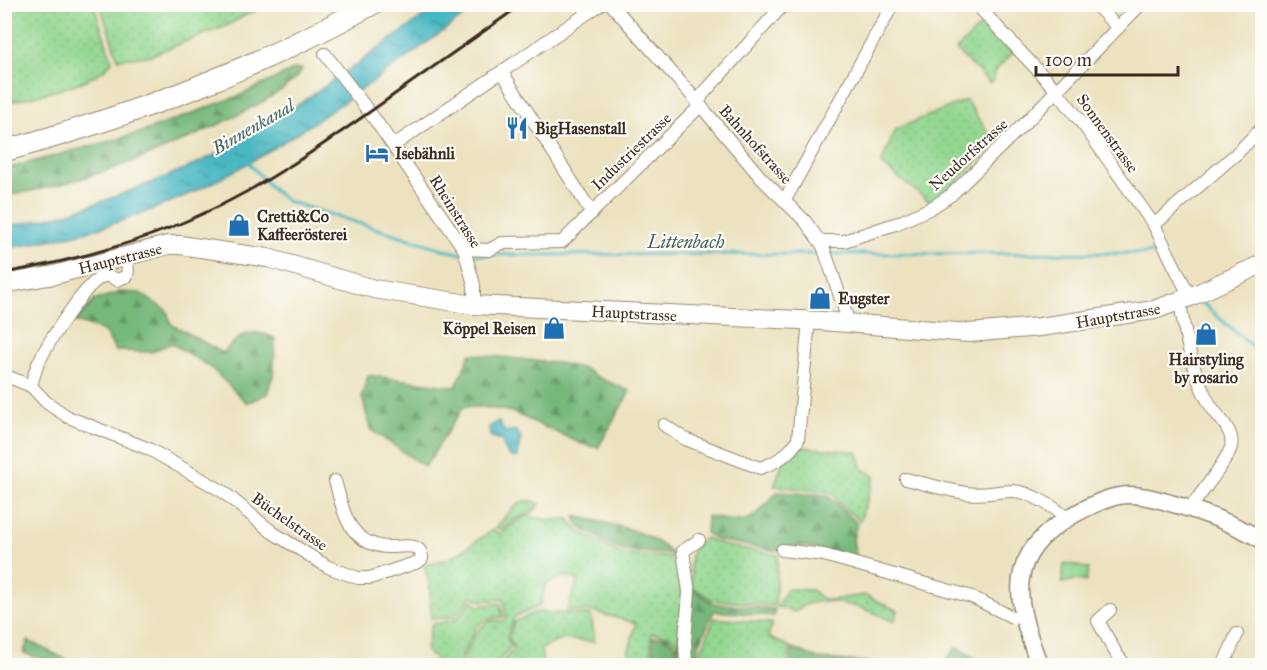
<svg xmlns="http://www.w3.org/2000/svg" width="1267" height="670" font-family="'IM FELL Great Primer',serif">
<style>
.grass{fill:url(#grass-dots);stroke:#678057;stroke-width:1.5}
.forest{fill:url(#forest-firs);stroke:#58714c;stroke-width:1.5}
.park{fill:url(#park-tufts);stroke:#678057;stroke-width:1.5}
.water{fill:url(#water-ripples);stroke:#427070;stroke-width:1.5}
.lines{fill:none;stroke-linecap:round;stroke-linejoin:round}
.stream{stroke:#49b7c3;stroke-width:3}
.street-casing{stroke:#94866f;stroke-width:14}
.secondary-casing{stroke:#94866f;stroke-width:19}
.primary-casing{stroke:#94866f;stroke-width:20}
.highway-casing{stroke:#94866f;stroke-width:23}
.street{stroke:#fff;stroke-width:12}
.secondary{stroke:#fff;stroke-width:16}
.primary{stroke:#fff;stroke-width:18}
.highway{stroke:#fff;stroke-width:21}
.rail{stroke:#3b2a1e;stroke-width:3}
.labels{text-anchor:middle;stroke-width:4.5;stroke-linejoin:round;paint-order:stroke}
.poi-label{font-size:16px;font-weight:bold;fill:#3b2a1e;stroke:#fdfcf7;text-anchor:start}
.street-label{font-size:16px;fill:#3b2a1e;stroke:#fdfcf7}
.water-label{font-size:18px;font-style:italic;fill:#416260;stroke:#fdfcf7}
</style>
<defs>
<pattern id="grass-dots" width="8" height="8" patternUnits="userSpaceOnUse" patternTransform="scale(1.5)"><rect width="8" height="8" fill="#93d790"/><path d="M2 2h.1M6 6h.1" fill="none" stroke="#80b97c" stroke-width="1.8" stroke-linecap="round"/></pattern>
<pattern id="forest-firs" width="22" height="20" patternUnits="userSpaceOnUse" patternTransform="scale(1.5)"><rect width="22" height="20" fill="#76b87a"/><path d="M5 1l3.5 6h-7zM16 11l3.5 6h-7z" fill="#629663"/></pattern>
<pattern id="park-tufts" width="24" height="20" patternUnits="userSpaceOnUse" patternTransform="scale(1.5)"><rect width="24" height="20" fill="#93d790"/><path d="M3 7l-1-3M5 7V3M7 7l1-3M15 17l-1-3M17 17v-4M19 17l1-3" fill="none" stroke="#80b97c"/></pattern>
<pattern id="water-ripples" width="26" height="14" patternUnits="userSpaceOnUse" patternTransform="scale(1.5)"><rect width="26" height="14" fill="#49b7c3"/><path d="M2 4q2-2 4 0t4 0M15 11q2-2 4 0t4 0" fill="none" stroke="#3e959e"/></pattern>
</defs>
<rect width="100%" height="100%" fill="#fdfcf7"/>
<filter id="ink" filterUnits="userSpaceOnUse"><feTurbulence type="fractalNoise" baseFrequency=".0167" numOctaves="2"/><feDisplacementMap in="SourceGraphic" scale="12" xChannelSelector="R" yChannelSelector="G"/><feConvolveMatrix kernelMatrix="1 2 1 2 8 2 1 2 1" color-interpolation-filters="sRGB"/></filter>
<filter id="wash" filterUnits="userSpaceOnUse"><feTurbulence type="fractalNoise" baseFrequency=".008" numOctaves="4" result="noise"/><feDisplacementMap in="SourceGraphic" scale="24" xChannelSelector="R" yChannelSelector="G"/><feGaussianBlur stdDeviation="1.35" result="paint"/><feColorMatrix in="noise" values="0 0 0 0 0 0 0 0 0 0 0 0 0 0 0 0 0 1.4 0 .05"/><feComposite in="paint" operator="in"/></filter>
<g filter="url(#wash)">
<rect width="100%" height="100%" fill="#ece2c0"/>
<!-- grass -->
<g class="grass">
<path d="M17,5H94L112,61C97,85 32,96 5,103V12Z"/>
<path d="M100,5V4L265,5L226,26L149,56L118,59Z"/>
<path d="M984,23L1013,53L994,72V79L990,83L956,50Z"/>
<path d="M966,100L993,140V146L947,192L930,202L881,164L896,129Z"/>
<path d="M802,447L857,452L863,469L875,476L860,521L838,502L832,492L774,486L782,464Z"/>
<path d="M524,501H533L540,504L532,513L517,518L501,530L495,528L514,507Z"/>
<path d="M527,516L549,520L569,519L578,531L623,555L675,557C688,586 682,617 677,648L670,636L651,633V665H625L636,623L590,611H567L578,580L565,576L546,584L540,606L514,617L507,637L511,646L496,664L469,665L463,658L477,631L489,621H503L506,618L503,599L482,601L472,596L454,617L431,619L430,586L424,566L453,557L493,530L500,534L518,520Z"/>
<path d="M706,538L723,545L778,555L775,606L713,600L693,588C690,565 684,552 706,538Z"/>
<path d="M787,589L812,590L821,598L831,600L865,595L898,611L894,622C871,610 833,596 807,604C803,605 799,609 795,612L777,607Z"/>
<path d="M472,600L479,606L500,603L503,617L487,619L476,627L460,659L464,665H442L426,651L431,624L456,620Z"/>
<path d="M536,612L591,615L595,642L562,639L541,649L543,665H500L514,648L509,639L514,622Z"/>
<path d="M714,618L772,623L768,637L790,647L788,665H700L703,647Z"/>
</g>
<!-- forest -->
<g class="forest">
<path d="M295,69H302C291,99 149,156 115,168C80,180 41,190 5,196V169L143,132L243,94Z"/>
<path d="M120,292L140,293L167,311L171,324L223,353C243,333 247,327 275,338L274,372L267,394L247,403L210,367L171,343L152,352L116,351L104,331L75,322L95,300Z"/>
<path d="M470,354L558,363L585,369L597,377L630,391L598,448L582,444L512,412L483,407H463L425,467L370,429L362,396L368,375L456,387Z"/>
<path d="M777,492L827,495L857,523L853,540L857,559C837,554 793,538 776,551L717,540L706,533L707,516C750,525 748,524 777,492Z"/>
<path d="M575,516C607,524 649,529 672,554L623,551L579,527Z"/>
<path d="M693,590L715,604L775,609L774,616L714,611L699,645L697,665H654L653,637H668L677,653Z"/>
<path d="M28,641L78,665H60L23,653Z"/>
<path d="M957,647L985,665H941Z"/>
<path d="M792,648L820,659L865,662L885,665H791Z"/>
</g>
<!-- park -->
<path class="park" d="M1066,563L1089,569L1086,582L1075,580L1062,583L1064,564Z"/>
<!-- water -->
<g class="water">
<path d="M440,5H480C393,66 307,134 212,183C169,204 122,223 76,234C52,240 28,244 5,249L4,226C43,222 83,209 119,195C154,182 190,168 224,150C300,108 369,54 440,5Z"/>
<path d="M498,421L505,432L515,430L521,437L518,457C507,460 505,449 502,441L490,436L489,427Z"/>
</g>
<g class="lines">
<!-- stream -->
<g class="stream">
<path d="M247,161L273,190L287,201L449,251L462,254"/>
<path d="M829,254L1153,253L1159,255"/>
<path d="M469,255L822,254"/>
<path d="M1202,303L1262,355"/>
</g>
</g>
</g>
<g filter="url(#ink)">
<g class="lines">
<!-- street casing -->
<g class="street-casing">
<g id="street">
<path d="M611,4L689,92L762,179L805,221L823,246L846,314L845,322"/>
<path d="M976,4L1057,91L1085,127L1154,225L1190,297"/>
<path d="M1095,4L1118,28"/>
<path d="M325,54L376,121L464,249L474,285V305"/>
<path d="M502,72L592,213"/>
<path d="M394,145L601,4"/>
<path d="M785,200L893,4"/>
<path d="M1154,225L1236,154L1262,128"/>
<path d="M820,241H844L898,223L931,208L951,195L1029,119L1141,4"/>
<path d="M464,249L489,250L502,243L562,242L696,110L702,95L784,4"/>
<path d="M1180,301C1185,336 1192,372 1209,403C1216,416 1235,430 1231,447C1228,460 1199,495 1190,509"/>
<path d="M4,375L31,386L46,402L68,417L149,449L222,491L272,532L328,567L358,578H370L418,562L422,559C422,540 399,548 388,547C382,547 375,545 370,543C345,532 342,504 335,481"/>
<path d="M31,386C33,379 35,371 38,364C46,346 86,281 104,276C109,275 113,278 117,280L127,276L128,270L125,256"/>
<path d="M664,425L685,439L760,468C776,463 789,454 798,440L809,320"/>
<path d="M906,479C926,484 946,490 966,493C982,496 997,491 1013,491C1028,491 1057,508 1067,519"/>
<path d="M782,550L824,555L972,597L1012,617L1022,616"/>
<path d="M1110,610L1098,621L1117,655L1126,666"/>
<path d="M686,666L685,641L689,592L683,551L699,540"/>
<path d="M1223,666L1237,634"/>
</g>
</g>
<!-- secondary casing -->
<g class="secondary-casing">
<path id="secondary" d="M1040,666C1014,599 1003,554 1075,514C1092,505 1110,495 1130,495C1143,495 1157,499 1170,503C1203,512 1233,523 1262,540"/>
</g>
<!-- primary casing -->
<g class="primary-casing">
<path id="primary" d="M4,284L54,275L168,245H180L268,258L374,289L474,305L822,321L969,333L1040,327L1154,310L1190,297L1262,264"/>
</g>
<!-- highway casing -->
<g class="highway-casing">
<path id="highway" d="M4,151C134,115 254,70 372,4"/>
</g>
<!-- street -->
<use href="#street" class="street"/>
<!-- secondary -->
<use href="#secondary" class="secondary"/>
<!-- primary -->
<use href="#primary" class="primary"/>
<!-- highway -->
<use href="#highway" class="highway"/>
<!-- rail -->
<path class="rail" d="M4,273C72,261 137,244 200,215C265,186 323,145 381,104C428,70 475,38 522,4"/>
</g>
</g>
<!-- icons -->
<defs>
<g id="restaurant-bare" transform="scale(1.8)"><path d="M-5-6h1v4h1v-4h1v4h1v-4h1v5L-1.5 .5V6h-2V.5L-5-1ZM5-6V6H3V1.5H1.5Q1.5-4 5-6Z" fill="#1f6fb2" stroke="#fdfcf7" stroke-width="2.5" paint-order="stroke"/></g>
<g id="hotel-bare" transform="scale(1.8)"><path d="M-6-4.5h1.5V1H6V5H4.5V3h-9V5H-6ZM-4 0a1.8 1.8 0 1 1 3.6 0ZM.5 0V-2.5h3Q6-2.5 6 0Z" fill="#1f6fb2" stroke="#fdfcf7" stroke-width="2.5" paint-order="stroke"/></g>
<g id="shop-bare" transform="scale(1.8)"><path d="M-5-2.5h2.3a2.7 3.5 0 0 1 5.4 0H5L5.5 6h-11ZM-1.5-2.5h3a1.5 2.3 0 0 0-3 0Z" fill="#1f6fb2" stroke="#fdfcf7" stroke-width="2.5" paint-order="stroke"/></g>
</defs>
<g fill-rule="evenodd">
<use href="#restaurant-bare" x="517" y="128"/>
<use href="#hotel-bare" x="377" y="153"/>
<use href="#shop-bare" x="239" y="225"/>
<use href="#shop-bare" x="820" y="298"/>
<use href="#shop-bare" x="554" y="328"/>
<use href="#shop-bare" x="1206" y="334"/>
</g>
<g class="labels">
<!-- poi labels -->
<g class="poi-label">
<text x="535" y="134">BigHasenstall</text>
<text x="395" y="159">Isebähnli</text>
<text x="257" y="222">Cretti&amp;Co<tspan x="257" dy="18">Kaffeerösterei</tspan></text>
<text x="838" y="304">Eugster</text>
<text x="536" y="334" text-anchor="end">Köppel Reisen</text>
<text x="1206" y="365" text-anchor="middle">Hairstyling<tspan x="1206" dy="18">by rosario</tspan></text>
</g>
<!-- street labels -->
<g class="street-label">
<text transform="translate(1108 133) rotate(54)" y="6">Sonnenstrasse</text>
<text transform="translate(756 144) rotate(48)" y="6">Bahnhofstrasse</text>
<text transform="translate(631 151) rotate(-44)" y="6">Industriestrasse</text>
<text transform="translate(968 154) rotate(-42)" y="6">Neudorfstrasse</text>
<text transform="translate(456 211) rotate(58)" y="6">Rheinstrasse</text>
<text transform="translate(120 258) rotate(-14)" y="6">Hauptstrasse</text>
<text transform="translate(634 313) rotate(3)" y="6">Hauptstrasse</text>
<text transform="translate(1118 315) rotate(-10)" y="6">Hauptstrasse</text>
<text transform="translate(290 521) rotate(35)" y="6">Büchelstrasse</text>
</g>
<!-- water labels -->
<g class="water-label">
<text transform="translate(253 127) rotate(-30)" y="6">Binnenkanal</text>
<text x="686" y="248">Littenbach</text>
</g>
</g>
<!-- margin -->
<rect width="1267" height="670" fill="none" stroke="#fdfcf7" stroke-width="24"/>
<!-- scale -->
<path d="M1036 66v9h142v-9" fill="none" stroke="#3b2a1e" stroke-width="3"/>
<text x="1045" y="66" font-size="18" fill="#3b2a1e" stroke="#fdfcf7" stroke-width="4.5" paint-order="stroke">100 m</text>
</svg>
